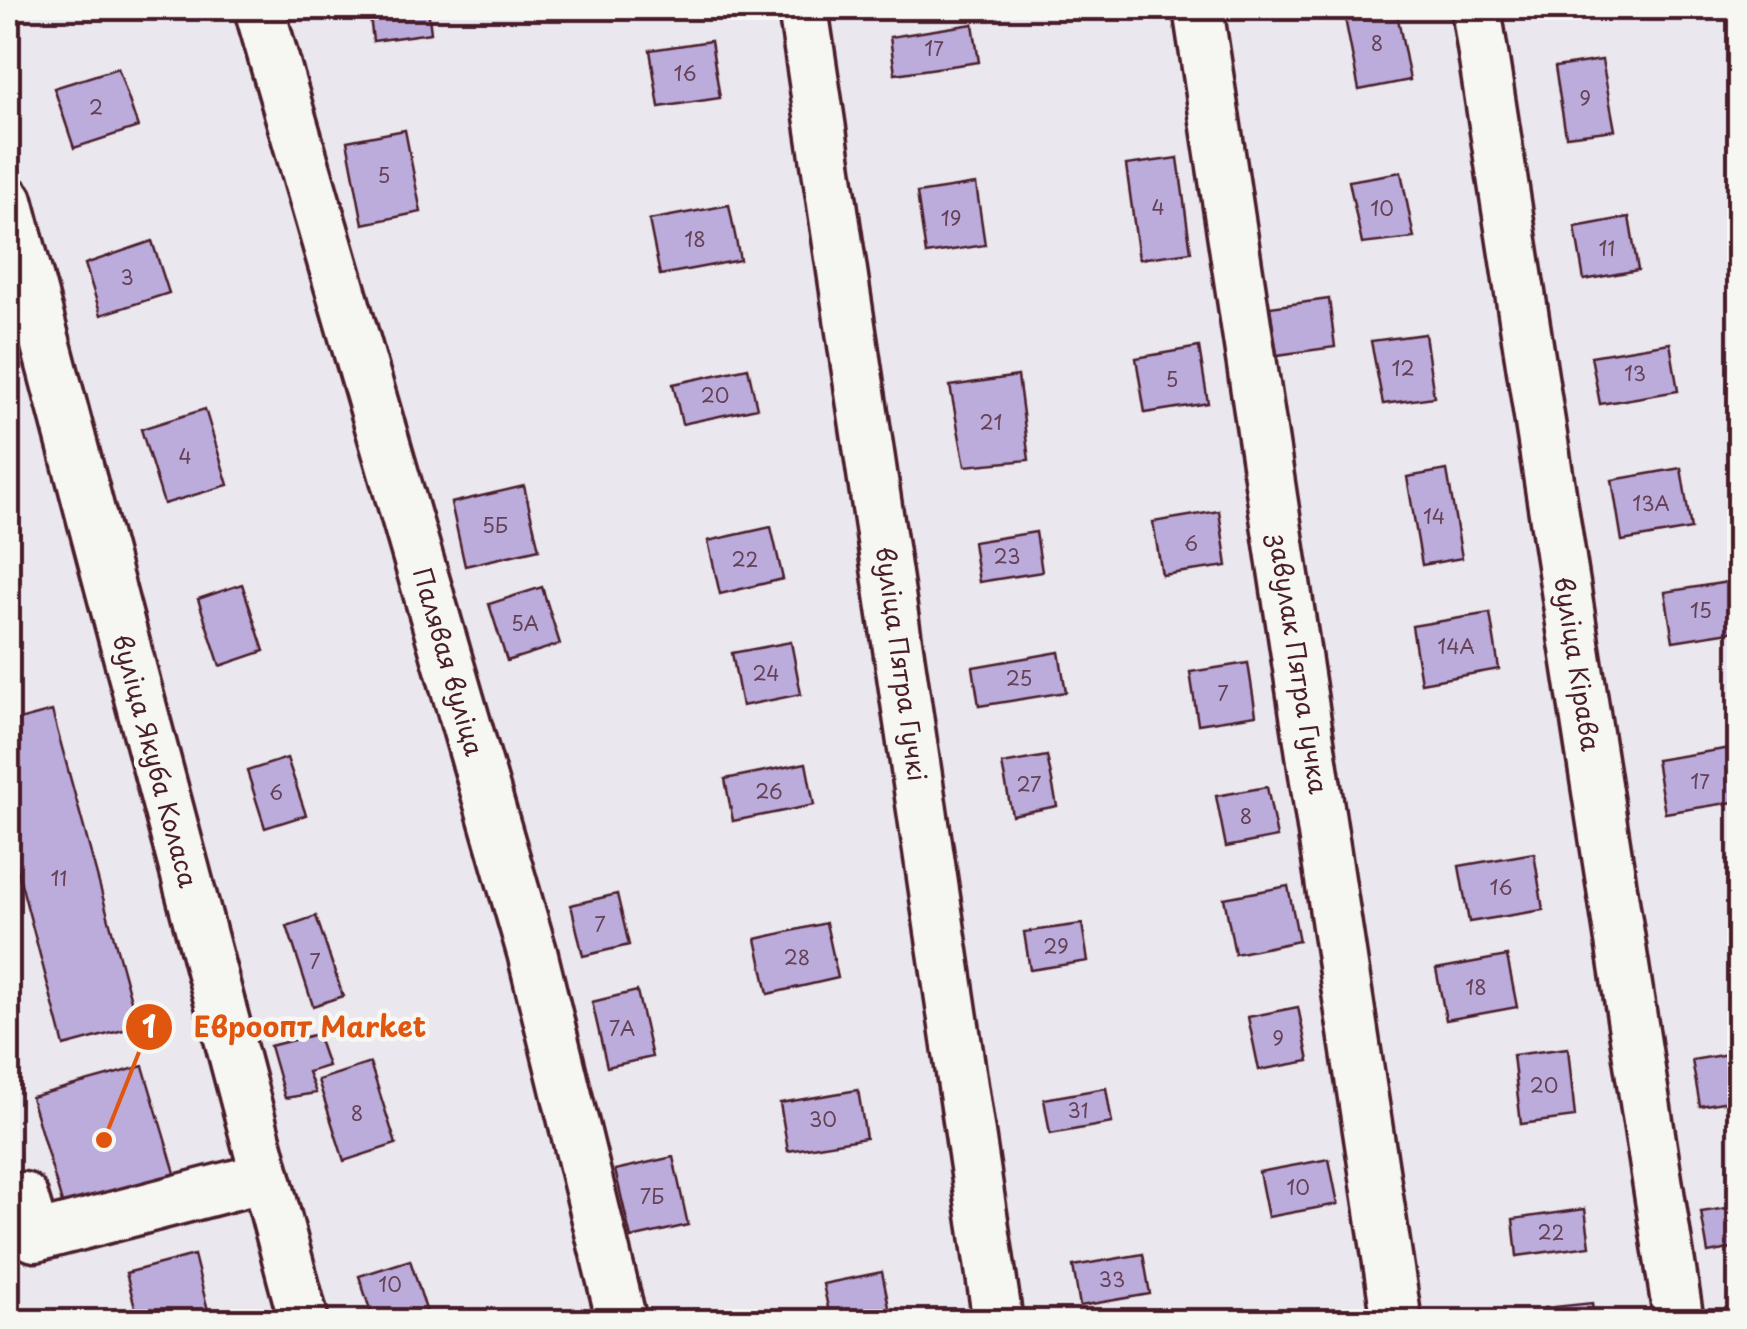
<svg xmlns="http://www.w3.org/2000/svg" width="1747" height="1329" font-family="'Playpen Sans',sans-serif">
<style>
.building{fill:#bcacdc;stroke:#4a1f2b;stroke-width:2.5}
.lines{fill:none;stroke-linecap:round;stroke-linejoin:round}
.minor-casing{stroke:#4a1f2b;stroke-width:55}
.minor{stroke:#f6f6f2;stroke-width:48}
.labels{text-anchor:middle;stroke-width:9;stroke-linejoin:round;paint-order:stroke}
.number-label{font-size:20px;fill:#664257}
.street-label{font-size:25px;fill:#4a1f2b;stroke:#f6f6f2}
.leader{fill:none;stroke:#e0560e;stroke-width:4}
.callout-dot{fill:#e0560e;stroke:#f6f6f2;stroke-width:4}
.mark-label{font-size:30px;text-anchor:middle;font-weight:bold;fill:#fff}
.callout-label{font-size:28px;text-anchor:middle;font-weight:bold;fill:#e0560e;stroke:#f6f6f2;stroke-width:9;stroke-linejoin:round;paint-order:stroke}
</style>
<rect width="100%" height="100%" fill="#eae7ee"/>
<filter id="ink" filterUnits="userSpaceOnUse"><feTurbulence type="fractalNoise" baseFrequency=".01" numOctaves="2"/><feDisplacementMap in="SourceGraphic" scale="20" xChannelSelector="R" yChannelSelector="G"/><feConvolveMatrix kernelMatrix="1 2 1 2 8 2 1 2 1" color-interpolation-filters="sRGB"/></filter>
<g filter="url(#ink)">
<!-- building -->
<g class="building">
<path d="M369,8H428L431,33L373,41Z"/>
<path d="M1343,8H1396L1410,80L1359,90Z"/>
<path d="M973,24L979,62L895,74L890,37Z"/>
<path d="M711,41L720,98L659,107L650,50Z"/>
<path d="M1602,60L1615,130L1566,136L1555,67Z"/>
<path d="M118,68L138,127L74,148L54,88Z"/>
<path d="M405,130L421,212L363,224L347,141Z"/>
<path d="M1178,158L1191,252L1139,259L1126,165Z"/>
<path d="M1401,172L1414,238L1362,244L1349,181Z"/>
<path d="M976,184L985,245L926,254L917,193Z"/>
<path d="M729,205L740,260L660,275L649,220Z"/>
<path d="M1629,217L1638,270L1584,280L1575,227Z"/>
<path d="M152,241L169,293L101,315L85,264Z"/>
<path d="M1329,299L1335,347L1277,355L1270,307Z"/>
<path d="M1425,334L1434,397L1383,404L1371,341Z"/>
<path d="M1670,343L1678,391L1600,404L1591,356Z"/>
<path d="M1199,347L1208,403L1145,413L1136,358Z"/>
<path d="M748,368L757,408L682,424L673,384Z"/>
<path d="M1018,376L1029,460L965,466L950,386Z"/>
<path d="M205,409L228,485L164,504L141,429Z"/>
<path d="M1681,468L1691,529L1622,541L1612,480Z"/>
<path d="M1447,470L1462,558L1422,565L1407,477Z"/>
<path d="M524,486L539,549L465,566L451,503Z"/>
<path d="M1219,511L1227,566L1162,575L1153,522Z"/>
<path d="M771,527L783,579L720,594L708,541Z"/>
<path d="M1036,532L1042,572L979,582L973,542Z"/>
<path d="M1728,582L1736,631L1673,641L1665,592Z"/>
<path d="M242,584L264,651L220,666L198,599Z"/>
<path d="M542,587L560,644L507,661L489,604Z"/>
<path d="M1490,613L1499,669L1421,683L1412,626Z"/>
<path d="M791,642L801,694L742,706L732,653Z"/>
<path d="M1059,652L1066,692L979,706L973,667Z"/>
<path d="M1248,663L1256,715L1198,724L1190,672Z"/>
<path d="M52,711L138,1026L64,1046L8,834V723Z"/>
<path d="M1737,747L1740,801L1665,813L1656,760Z"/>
<path d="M1047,756L1057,806L1012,815L1002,764Z"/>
<path d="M287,758L306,815L265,828L247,771Z"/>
<path d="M806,763L814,805L733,821L725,779Z"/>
<path d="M1267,787L1277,837L1226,847L1216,796Z"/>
<path d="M1534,853L1543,910L1469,922L1459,866Z"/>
<path d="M1288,886L1299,941L1235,954L1224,898Z"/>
<path d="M617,894L629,945L583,956L571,905Z"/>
<path d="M316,916L343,996L313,1006L287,926Z"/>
<path d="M826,923L838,978L768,994L756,939Z"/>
<path d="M1082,924L1088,961L1030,970L1024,932Z"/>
<path d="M1507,956L1517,1007L1446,1020L1436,969Z"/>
<path d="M637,991L652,1057L607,1067L592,1002Z"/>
<path d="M1298,1007L1309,1061L1259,1070L1248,1017Z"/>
<path d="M317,1034L328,1066L308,1072L316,1093L285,1098L270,1046Z"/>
<path d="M1568,1048L1575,1117L1521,1124L1513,1055Z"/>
<path d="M1740,1052V1099L1700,1106L1692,1060Z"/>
<path d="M370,1063L396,1144L344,1161L318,1080Z"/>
<path d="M143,1066L178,1183L65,1213L31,1097Z"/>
<path d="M1106,1088L1112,1123L1050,1134L1044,1099Z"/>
<path d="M858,1090L866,1138L788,1151L780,1103Z"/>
<path d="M673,1157L688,1225L631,1238L615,1170Z"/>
<path d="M1329,1159L1338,1204L1268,1217L1259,1172Z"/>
<path d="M1740,1206V1247L1708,1253L1701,1212Z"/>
<path d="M1585,1209L1590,1246L1517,1256L1513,1219Z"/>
<path d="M1143,1254L1150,1294L1080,1306L1073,1266Z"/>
<path d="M194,1255L211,1322H139L126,1273Z"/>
<path d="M410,1260L430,1322H374L359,1276Z"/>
<path d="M882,1272L892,1322H831L823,1284Z"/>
<path d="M1592,1303L1594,1322H1546L1544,1308Z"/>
</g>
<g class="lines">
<!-- minor casing -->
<g class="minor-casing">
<g id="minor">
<path d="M259,8L532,952L622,1322"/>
<path d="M803,8L998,1322"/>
<path d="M1198,8L1397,1322"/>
<path d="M1476,8L1679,1322"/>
<path d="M8,201L304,1322"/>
<path d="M23,1197L35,1237L265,1177"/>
</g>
</g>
<!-- minor -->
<use href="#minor" class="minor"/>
</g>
</g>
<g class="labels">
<!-- number labels -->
<g class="number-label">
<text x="1377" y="51">8</text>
<text x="934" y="56">17</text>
<text x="685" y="81">16</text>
<text x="1585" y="106">9</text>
<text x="96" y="115">2</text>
<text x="384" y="183">5</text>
<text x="1158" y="215">4</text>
<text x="1382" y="216">10</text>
<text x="951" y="226">19</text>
<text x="695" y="247">18</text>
<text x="1607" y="256">11</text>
<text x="127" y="285">3</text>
<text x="1403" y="376">12</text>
<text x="1635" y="381">13</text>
<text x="1172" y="387">5</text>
<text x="715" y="403">20</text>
<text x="991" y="430">21</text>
<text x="185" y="464">4</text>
<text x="1651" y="511">13А</text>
<text x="1434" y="524">14</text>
<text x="495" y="533">5Б</text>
<text x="1191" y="551">6</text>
<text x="1007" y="564">23</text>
<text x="745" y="567">22</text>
<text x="1701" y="618">15</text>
<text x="525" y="631">5А</text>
<text x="1456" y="654">14А</text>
<text x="766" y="681">24</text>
<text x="1019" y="686">25</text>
<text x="1223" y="701">7</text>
<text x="1700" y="789">17</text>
<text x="1029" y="792">27</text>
<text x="769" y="799">26</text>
<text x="276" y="800">6</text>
<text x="1246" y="824">8</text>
<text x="59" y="886">11</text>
<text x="1501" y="895">16</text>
<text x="600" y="932">7</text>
<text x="1056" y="954">29</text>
<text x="797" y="965">28</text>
<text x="315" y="969">7</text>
<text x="1476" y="995">18</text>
<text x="622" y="1036">7А</text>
<text x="1278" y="1046">9</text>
<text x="1544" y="1093">20</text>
<text x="1078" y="1118">31</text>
<text x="357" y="1121">8</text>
<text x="823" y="1127">30</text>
<text x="1298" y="1195">10</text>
<text x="652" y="1204">7Б</text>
<text x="1551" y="1240">22</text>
<text x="1112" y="1287">33</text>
<text x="390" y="1292">10</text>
</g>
<!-- street labels -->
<g class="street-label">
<text transform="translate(448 662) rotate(74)" y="9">Палявая вуліца</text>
<text transform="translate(901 664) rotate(82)" y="9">вуліца Пятра Гучкі</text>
<text transform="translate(1298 664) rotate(81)" y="9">завулак Пятра Гучка</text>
<text transform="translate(1577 664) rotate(81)" y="9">вуліца Кірава</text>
<text transform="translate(155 761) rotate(75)" y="9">вуліца Якуба Коласа</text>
</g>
</g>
<!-- callouts -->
<path class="leader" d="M104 1140L149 1027"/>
<g class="callout-dot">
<circle cx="104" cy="1140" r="10"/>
<circle cx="149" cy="1027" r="25"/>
</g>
<g class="mark-label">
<text x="149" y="1038">1</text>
</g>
<g class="callout-label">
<text x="310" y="1037">Евроопт Market</text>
</g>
<!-- margin -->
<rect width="1747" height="1329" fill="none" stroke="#f6f6f2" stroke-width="40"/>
<rect x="20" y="20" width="1707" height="1289" fill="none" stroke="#4a1f2b" stroke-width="4" filter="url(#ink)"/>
</svg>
